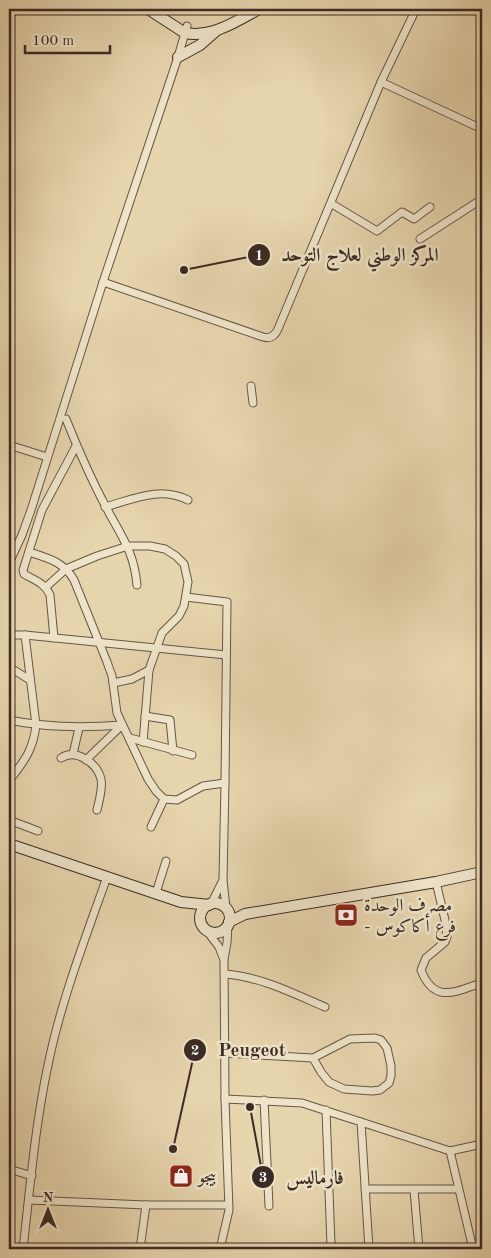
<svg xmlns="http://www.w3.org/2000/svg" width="491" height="1258" font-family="'Old Standard TT',Amiri,serif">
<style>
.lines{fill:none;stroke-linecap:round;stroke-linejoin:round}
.street-casing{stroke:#665646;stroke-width:9}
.secondary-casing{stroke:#3b2b24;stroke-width:12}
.street{stroke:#efe4ca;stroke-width:7}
.secondary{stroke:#efe4ca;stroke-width:10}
.labels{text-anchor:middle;stroke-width:5;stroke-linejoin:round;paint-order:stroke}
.poi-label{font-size:18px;fill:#3b2b24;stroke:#efe4ca;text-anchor:start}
.leader{fill:none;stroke:#3b2b24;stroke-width:2}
.callout-dot{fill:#3b2b24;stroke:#efe4ca;stroke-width:2}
.mark-label{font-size:15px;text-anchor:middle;font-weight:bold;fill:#fff}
.callout-label{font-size:19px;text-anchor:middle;font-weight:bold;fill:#3b2b24;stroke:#efe4ca;stroke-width:5;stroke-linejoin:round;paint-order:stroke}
</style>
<rect width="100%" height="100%" fill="#e7d5ae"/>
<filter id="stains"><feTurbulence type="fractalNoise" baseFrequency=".004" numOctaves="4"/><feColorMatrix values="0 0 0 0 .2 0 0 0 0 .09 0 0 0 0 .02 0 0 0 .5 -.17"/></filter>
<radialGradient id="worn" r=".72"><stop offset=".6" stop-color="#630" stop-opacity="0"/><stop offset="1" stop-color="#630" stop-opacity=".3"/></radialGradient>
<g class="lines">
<!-- street casing -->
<g class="street-casing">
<g id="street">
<path d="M9,18L14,9"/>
<path d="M381,82L482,129"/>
<path d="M332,204L377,231L402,212L414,219L430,207"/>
<path d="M420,239L482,199"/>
<path d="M103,282L263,337C270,339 275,336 278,329L381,82L416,9"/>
<path d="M251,386L253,403"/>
<path d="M66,419C78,449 91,479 106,507C121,536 134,551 137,585"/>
<path d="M9,445L47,457"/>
<path d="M105,507C134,499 160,486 188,500"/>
<path d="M29,552C48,558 64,562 74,580L107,662L112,676L117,713L148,779L156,791L164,799L177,800L203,786L225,783"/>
<path d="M9,563L22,535L31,510L103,282L178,57L187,26"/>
<path d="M46,587L66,569L97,556L128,546H150L165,549L176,556L184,564L188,582L184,606L179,616L162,633L149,670L143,742"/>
<path d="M186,597L227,602L225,783L223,880L226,908"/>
<path d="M9,635H25L226,655"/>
<path d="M54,638L50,595C45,583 34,580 24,574L23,570L42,510L76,446"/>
<path d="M9,667L30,680"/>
<path d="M113,683L132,679L149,670"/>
<path d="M145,716L170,720L173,751"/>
<path d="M9,720C47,728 83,728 122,725"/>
<path d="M130,738L192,755"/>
<path d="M73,754L79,728"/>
<path d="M61,758C76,748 97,763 101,779C103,788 99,801 97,810"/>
<path d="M86,760L122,725"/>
<path d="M9,781C24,761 33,751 36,725L25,635"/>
<path d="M9,820L38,831"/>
<path d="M151,827L164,799"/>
<path d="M436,882L445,920L447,937L445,942L426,958L421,970C434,1004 455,992 481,983"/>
<path d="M156,893L166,861"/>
<path d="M211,904L222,882"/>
<path d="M207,931L219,947L224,960L225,1099L302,1103L361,1122L369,1249"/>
<path d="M224,959L227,943L228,925"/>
<path d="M225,974C261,977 292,993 325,1007"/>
<path d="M225,1053L313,1058L350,1039L375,1038L381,1040L387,1048L391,1066V1076L389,1083L380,1090L372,1091L344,1089L329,1082L321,1072L313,1058"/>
<path d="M264,1100L269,1206"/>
<path d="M326,1110L331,1245"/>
<path d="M361,1122L450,1151L482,1144"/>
<path d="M450,1151L473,1249"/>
<path d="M9,1169L32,1176"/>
<path d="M365,1189H458"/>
<path d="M414,1190L419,1249"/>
<path d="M29,1200L146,1205H228"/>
<path d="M23,1249C30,1188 35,1126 48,1065C61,1001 85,939 107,877"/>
<path d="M140,1249L146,1205"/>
<path d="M220,1249L229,1210L225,1099"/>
</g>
</g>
<!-- secondary casing -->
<g class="secondary-casing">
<g id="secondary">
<path d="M148,9L185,33C212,38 237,21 259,9"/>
<path d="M178,57L200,45L216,31"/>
<path d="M9,844L181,902L209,905"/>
<circle cx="215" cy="918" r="15"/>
<path d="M229,922L245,914L436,882L482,872"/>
</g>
</g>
<!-- street -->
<use href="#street" class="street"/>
<!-- secondary -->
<use href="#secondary" class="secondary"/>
</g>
<!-- icons -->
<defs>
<g id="bank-square" transform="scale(1.25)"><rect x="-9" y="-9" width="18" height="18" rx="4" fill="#8f2418" stroke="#efe4ca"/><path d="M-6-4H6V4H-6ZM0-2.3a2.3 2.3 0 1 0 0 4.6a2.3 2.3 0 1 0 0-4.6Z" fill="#fff"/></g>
<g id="shop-square" transform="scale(1.25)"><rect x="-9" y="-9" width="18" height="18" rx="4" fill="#8f2418" stroke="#efe4ca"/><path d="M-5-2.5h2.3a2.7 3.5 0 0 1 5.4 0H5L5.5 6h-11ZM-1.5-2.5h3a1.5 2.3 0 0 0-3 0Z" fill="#fff"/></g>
</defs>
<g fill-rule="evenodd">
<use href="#bank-square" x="346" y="915"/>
<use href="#shop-square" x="181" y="1176"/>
</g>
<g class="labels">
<!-- poi labels -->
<g class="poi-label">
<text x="364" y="911">مصرف الوحدة<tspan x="364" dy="21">- فرع أكاكوس</tspan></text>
<text x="198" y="1182">بيجو</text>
</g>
</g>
<!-- callouts -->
<path class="leader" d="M184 270L259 255M173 1149L195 1050M250 1107L263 1177"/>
<g class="callout-dot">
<circle cx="184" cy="270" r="5"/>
<circle cx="173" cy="1149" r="5"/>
<circle cx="250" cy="1107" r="5"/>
<circle cx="259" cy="255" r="12"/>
<circle cx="195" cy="1050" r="12"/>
<circle cx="263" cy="1177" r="12"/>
</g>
<g class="mark-label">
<text x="259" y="260">1</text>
<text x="195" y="1055">2</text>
<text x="263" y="1182">3</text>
</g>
<g class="callout-label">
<text x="360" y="261">المركز الوطني لعلاج التوحد</text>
<text x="252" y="1056">Peugeot</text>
<text x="315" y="1184">فارماليس</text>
</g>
<!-- margin -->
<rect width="491" height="1258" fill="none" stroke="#e7d5ae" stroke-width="30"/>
<rect x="10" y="10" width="471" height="1238" fill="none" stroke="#3b2b24" stroke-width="2.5"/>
<rect x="15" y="15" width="461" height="1228" fill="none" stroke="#3b2b24"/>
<!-- north arrow -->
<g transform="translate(48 1210)" stroke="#efe4ca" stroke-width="4" paint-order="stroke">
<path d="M0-4L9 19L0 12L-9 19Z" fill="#3b2b24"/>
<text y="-8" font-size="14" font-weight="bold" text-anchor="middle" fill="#3b2b24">N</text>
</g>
<!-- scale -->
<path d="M25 45v8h85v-8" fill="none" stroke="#3b2b24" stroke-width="2.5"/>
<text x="32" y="45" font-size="15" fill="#3b2b24" stroke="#efe4ca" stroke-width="4" paint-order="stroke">100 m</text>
<rect width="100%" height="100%" filter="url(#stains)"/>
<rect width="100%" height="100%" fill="url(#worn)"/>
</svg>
